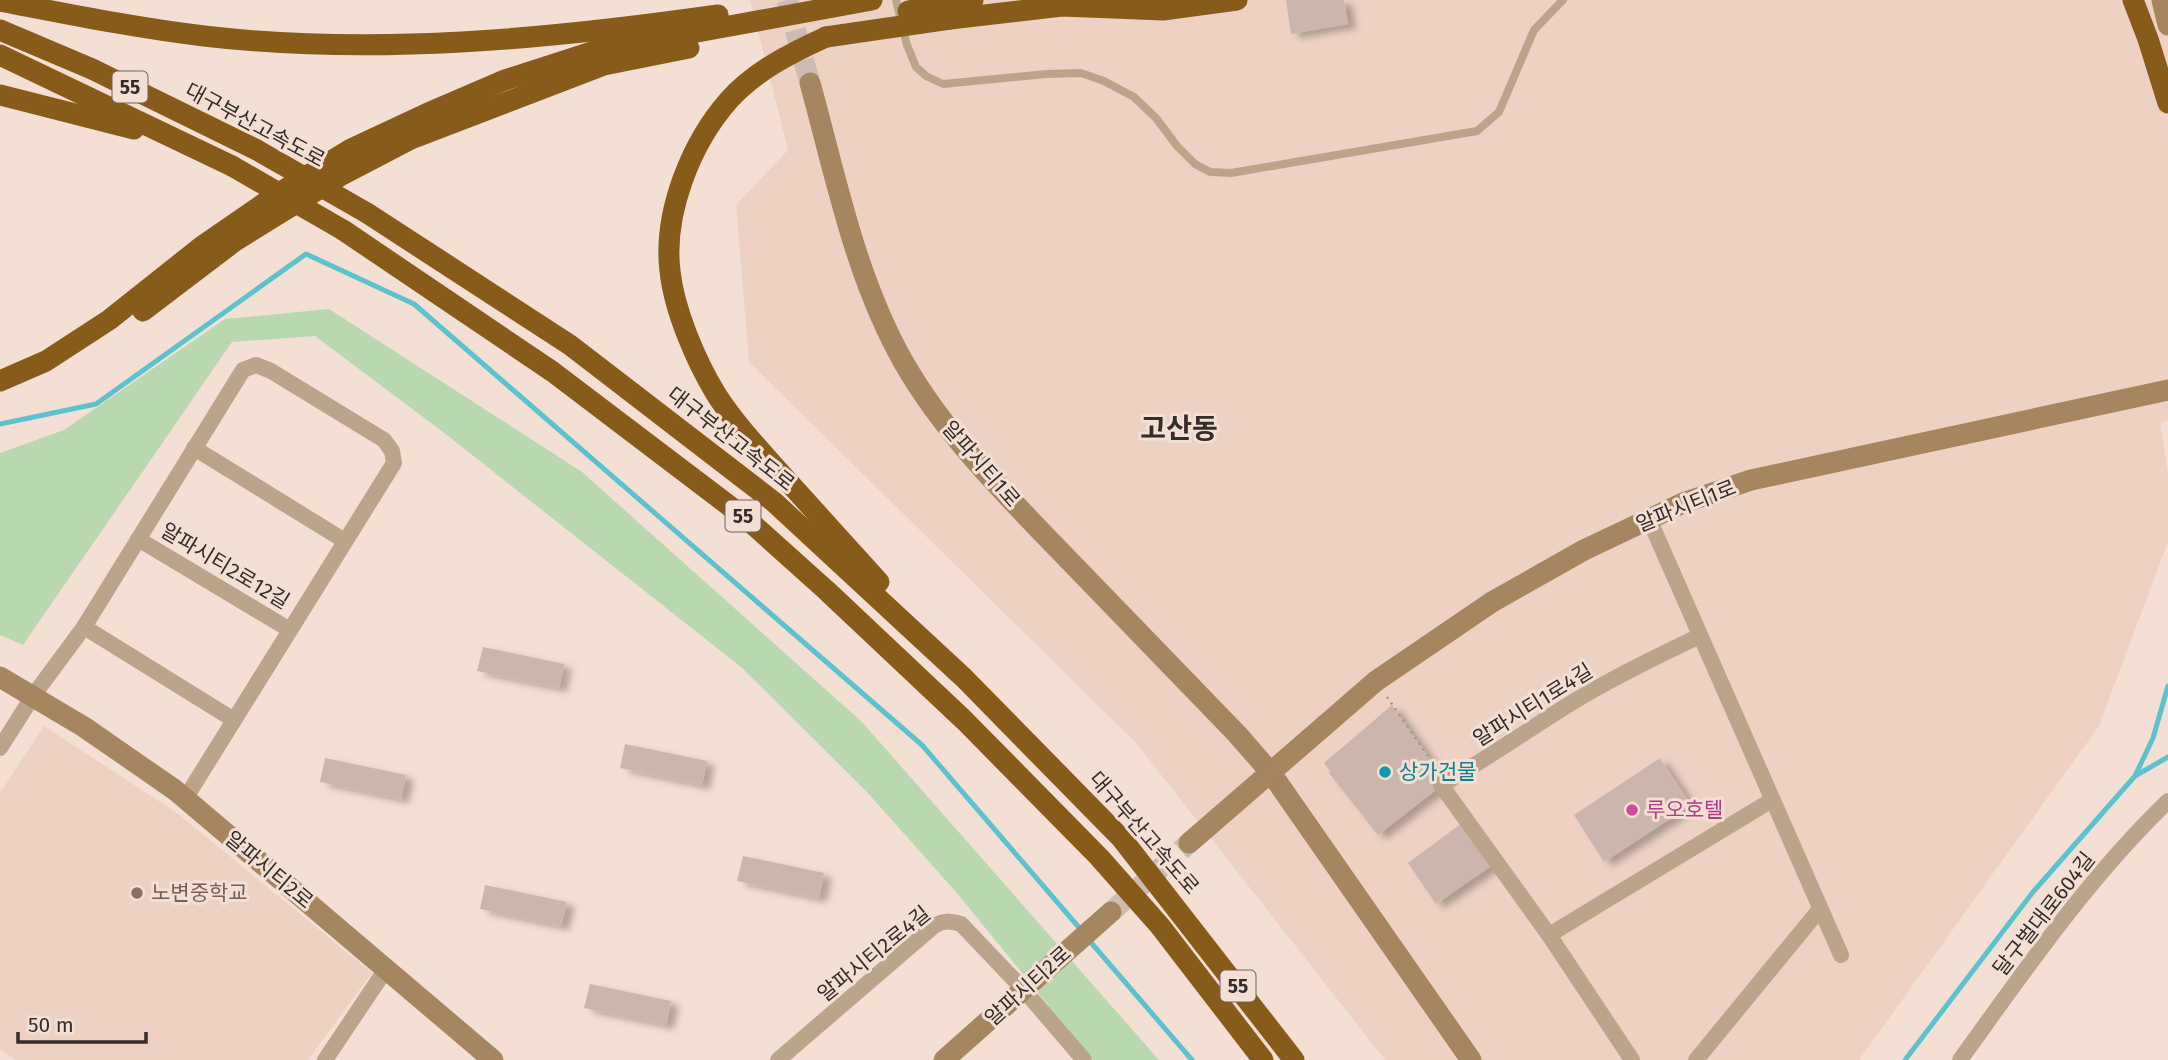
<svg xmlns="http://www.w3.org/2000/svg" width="2168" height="1060" font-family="'Fira Sans','Noto Sans KR',sans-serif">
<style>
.built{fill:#edd2c4}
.green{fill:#b9d8b0}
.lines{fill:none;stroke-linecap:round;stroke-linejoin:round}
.stream{stroke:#5bc2ce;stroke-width:5}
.building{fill:#cbb6ad;filter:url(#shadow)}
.secondary-tunnel{stroke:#cebbb2;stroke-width:21;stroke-dasharray:21 10;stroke-linecap:butt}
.path{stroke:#a4948c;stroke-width:2.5;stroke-dasharray:2 5;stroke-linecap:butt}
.lane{stroke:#baa58b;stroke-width:8}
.street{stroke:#baa58b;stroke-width:16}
.secondary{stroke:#a5865f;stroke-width:21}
.highway{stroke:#875b1a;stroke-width:21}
.highway-bridge{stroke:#875b1a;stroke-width:21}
.culture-dot{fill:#0f9aa8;stroke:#f4dfd4;stroke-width:2.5}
.hotel-dot{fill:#d1479c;stroke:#f4dfd4;stroke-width:2.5}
.education-dot{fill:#8d6e63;stroke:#f4dfd4;stroke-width:2.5}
.labels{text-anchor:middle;stroke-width:6;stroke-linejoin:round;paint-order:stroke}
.shield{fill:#f4dfd4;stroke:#6e625c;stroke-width:2}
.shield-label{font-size:19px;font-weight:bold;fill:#352d29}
.street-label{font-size:21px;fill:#352d29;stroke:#f4dfd4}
.culture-label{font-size:21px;fill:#0d838f;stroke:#f4dfd4;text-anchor:start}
.hotel-label{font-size:21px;fill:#b23c85;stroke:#f4dfd4;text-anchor:start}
.education-label{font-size:21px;fill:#785e54;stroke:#f4dfd4;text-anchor:start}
.district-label{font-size:28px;font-weight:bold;fill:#352d29;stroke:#f4dfd4}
</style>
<defs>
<filter id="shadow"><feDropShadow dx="8" dy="4.5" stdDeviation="3.5" flood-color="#0004"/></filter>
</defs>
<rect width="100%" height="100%" fill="#f4dfd4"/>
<!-- built -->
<g class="built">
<path d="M750,0H2168V421L2160,423L2168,472V542L2099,726L1859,1060H1385L1137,744L749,362L736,205L788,150Z"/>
<path d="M44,726L177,813L372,973L308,1060H16L0,1050V793Z"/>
</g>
<!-- green -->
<path class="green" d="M329,309L582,472L862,722L1159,1060H1093L956,892L865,790L741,667L443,432L315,336L232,342L23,645L0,635V453L64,430L225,319Z"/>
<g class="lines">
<!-- stream -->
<g class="stream">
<path d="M0,424L96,404L306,254L414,304L922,745L1082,931"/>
<path d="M2135,776L2153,738L2168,686"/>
<path d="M1088,939L1192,1060"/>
<path d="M1905,1060L2033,892L2135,776L2168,757"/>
</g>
</g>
<!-- building -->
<g class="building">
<path d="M1286,0H1344L1348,24L1291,34Z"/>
<path d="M483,647L564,664L559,688L477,671Z"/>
<path d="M1392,705L1446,782L1378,835L1329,773L1330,771L1324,763Z"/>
<path d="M625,744L707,761L702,785L620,768Z"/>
<path d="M325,758L406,775L401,799L320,782Z"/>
<path d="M1660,758L1691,805L1604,862L1574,815Z"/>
<path d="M1462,823L1491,866L1436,904L1408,863Z"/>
<path d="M743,856L824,873L819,898L737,881Z"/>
<path d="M485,885L567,902L561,926L480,909Z"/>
<path d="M590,984L671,1001L666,1025L584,1008Z"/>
</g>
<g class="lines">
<!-- secondary-tunnel -->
<g class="secondary-tunnel">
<path d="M787,0L810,83"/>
<path d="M1111,912L1189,843"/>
</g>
<!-- path -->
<path class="path" d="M1387,697L1437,769"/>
<!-- lane -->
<path class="lane" d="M896,0L907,45L916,67L926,76L943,84L1046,74L1081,73L1104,81L1134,97L1156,118L1177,146L1195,164L1210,172L1231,173L1477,131L1499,112L1534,30L1563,0"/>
<!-- street -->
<g class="street">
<path d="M194,448L345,541"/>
<path d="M1649,519L1841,955"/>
<path d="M138,539L290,630"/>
<path d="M84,627L234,720"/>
<path d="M0,748L33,696L84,627L243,370L256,365L271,371L384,440L392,451L394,463L185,799"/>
<path d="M1549,935L1772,800"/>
<path d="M325,1060L386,969"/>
<path d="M778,1060L934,926C944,920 950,921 961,924L1024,990L1084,1060"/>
<path d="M1632,1060L1549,935L1441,785C1485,760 1525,732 1568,705C1610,679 1655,657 1700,636"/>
<path d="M1696,1060L1820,909"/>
<path d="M1960,1060C2025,970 2088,878 2168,801"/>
</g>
<!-- secondary -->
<g class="secondary">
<path d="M2162,0L2168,25"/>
<path d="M810,83C836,177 855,277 904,363C945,434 1003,492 1060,551C1119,612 1178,673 1237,734L1271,773L1471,1060"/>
<path d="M0,677L84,727L175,790L493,1060"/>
<path d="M1189,843L1376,681L1492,602L1584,550L1683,503L1751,480L2168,390"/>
<path d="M944,1060L1111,912"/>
</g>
<!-- highway -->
<g class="highway">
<path d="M2133,0L2148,39L2168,103"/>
<path d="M0,1C68,14 136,28 204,36C375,56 548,39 718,15"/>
<path d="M949,4L973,0"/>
<path d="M950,19L1062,6L1163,10L1237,0"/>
<path d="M0,30L92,69L257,150"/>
<path d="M826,37C791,53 755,71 729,100C691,143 663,213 670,271C674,310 696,361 716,394C735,424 760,450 783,476C815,511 847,547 879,582"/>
<path d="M0,55L232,166"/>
<path d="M0,95L134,129"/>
<path d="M367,213L570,345L774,502L964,678L1122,839L1294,1060"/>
<path d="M343,230L553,372L748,520L826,590L965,721L1099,857L1160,926L1263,1060"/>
<path d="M143,311L235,241L340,176L411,139L604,65L689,48"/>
<path d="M0,381L46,361L109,320L201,247L279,193L351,149L426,114L505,80L598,50L872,0"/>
</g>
<!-- highway-bridge -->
<g class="highway-bridge">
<path d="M908,11L949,4"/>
<path d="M826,37L950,19"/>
<path d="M257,150L367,213"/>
<path d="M232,166L343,230"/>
</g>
</g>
<!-- markers -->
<circle class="culture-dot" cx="1385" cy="772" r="7"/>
<circle class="hotel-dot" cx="1632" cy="810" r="7"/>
<circle class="education-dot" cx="137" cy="893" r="7"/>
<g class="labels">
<!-- shield labels -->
<g class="shield">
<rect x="112.5" y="71.5" width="35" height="31" rx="5"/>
<rect x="725.5" y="500.5" width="35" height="31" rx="5"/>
<rect x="1220.5" y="970.5" width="35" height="31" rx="5"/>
</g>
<g class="shield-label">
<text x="130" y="94">55</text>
<text x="743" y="523">55</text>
<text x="1238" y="993">55</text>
</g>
<!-- street labels -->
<g class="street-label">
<text transform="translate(255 125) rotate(28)" y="7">대구부산고속도로</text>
<text transform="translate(731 439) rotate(38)" y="7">대구부산고속도로</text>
<text transform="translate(981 464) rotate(49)" y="7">알파시티1로</text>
<text transform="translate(1686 506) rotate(-22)" y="7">알파시티1로</text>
<text transform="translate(225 566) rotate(31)" y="7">알파시티2로12길</text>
<text transform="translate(1533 705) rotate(-32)" y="7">알파시티1로4길</text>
<text transform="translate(1144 833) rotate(49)" y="7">대구부산고속도로</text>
<text transform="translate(269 870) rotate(40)" y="7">알파시티2로</text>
<text transform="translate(2044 914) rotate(-52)" y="7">달구벌대로604길</text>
<text transform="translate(874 954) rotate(-39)" y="7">알파시티2로4길</text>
<text transform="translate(1028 986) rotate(-42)" y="7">알파시티2로</text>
</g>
<!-- culture labels -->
<g class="culture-label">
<text x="1399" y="779">상가건물</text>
</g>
<!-- hotel labels -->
<g class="hotel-label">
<text x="1646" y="817">루오호텔</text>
</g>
<!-- education labels -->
<g class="education-label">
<text x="151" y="900">노변중학교</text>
</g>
<!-- district labels -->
<g class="district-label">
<text x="1179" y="438">고산동</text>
</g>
</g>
<!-- scale -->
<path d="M18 1032v10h128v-10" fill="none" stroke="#352d29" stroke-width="3.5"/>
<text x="28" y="1032" font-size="21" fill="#352d29" stroke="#f4dfd4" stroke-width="5" paint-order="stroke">50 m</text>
</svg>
